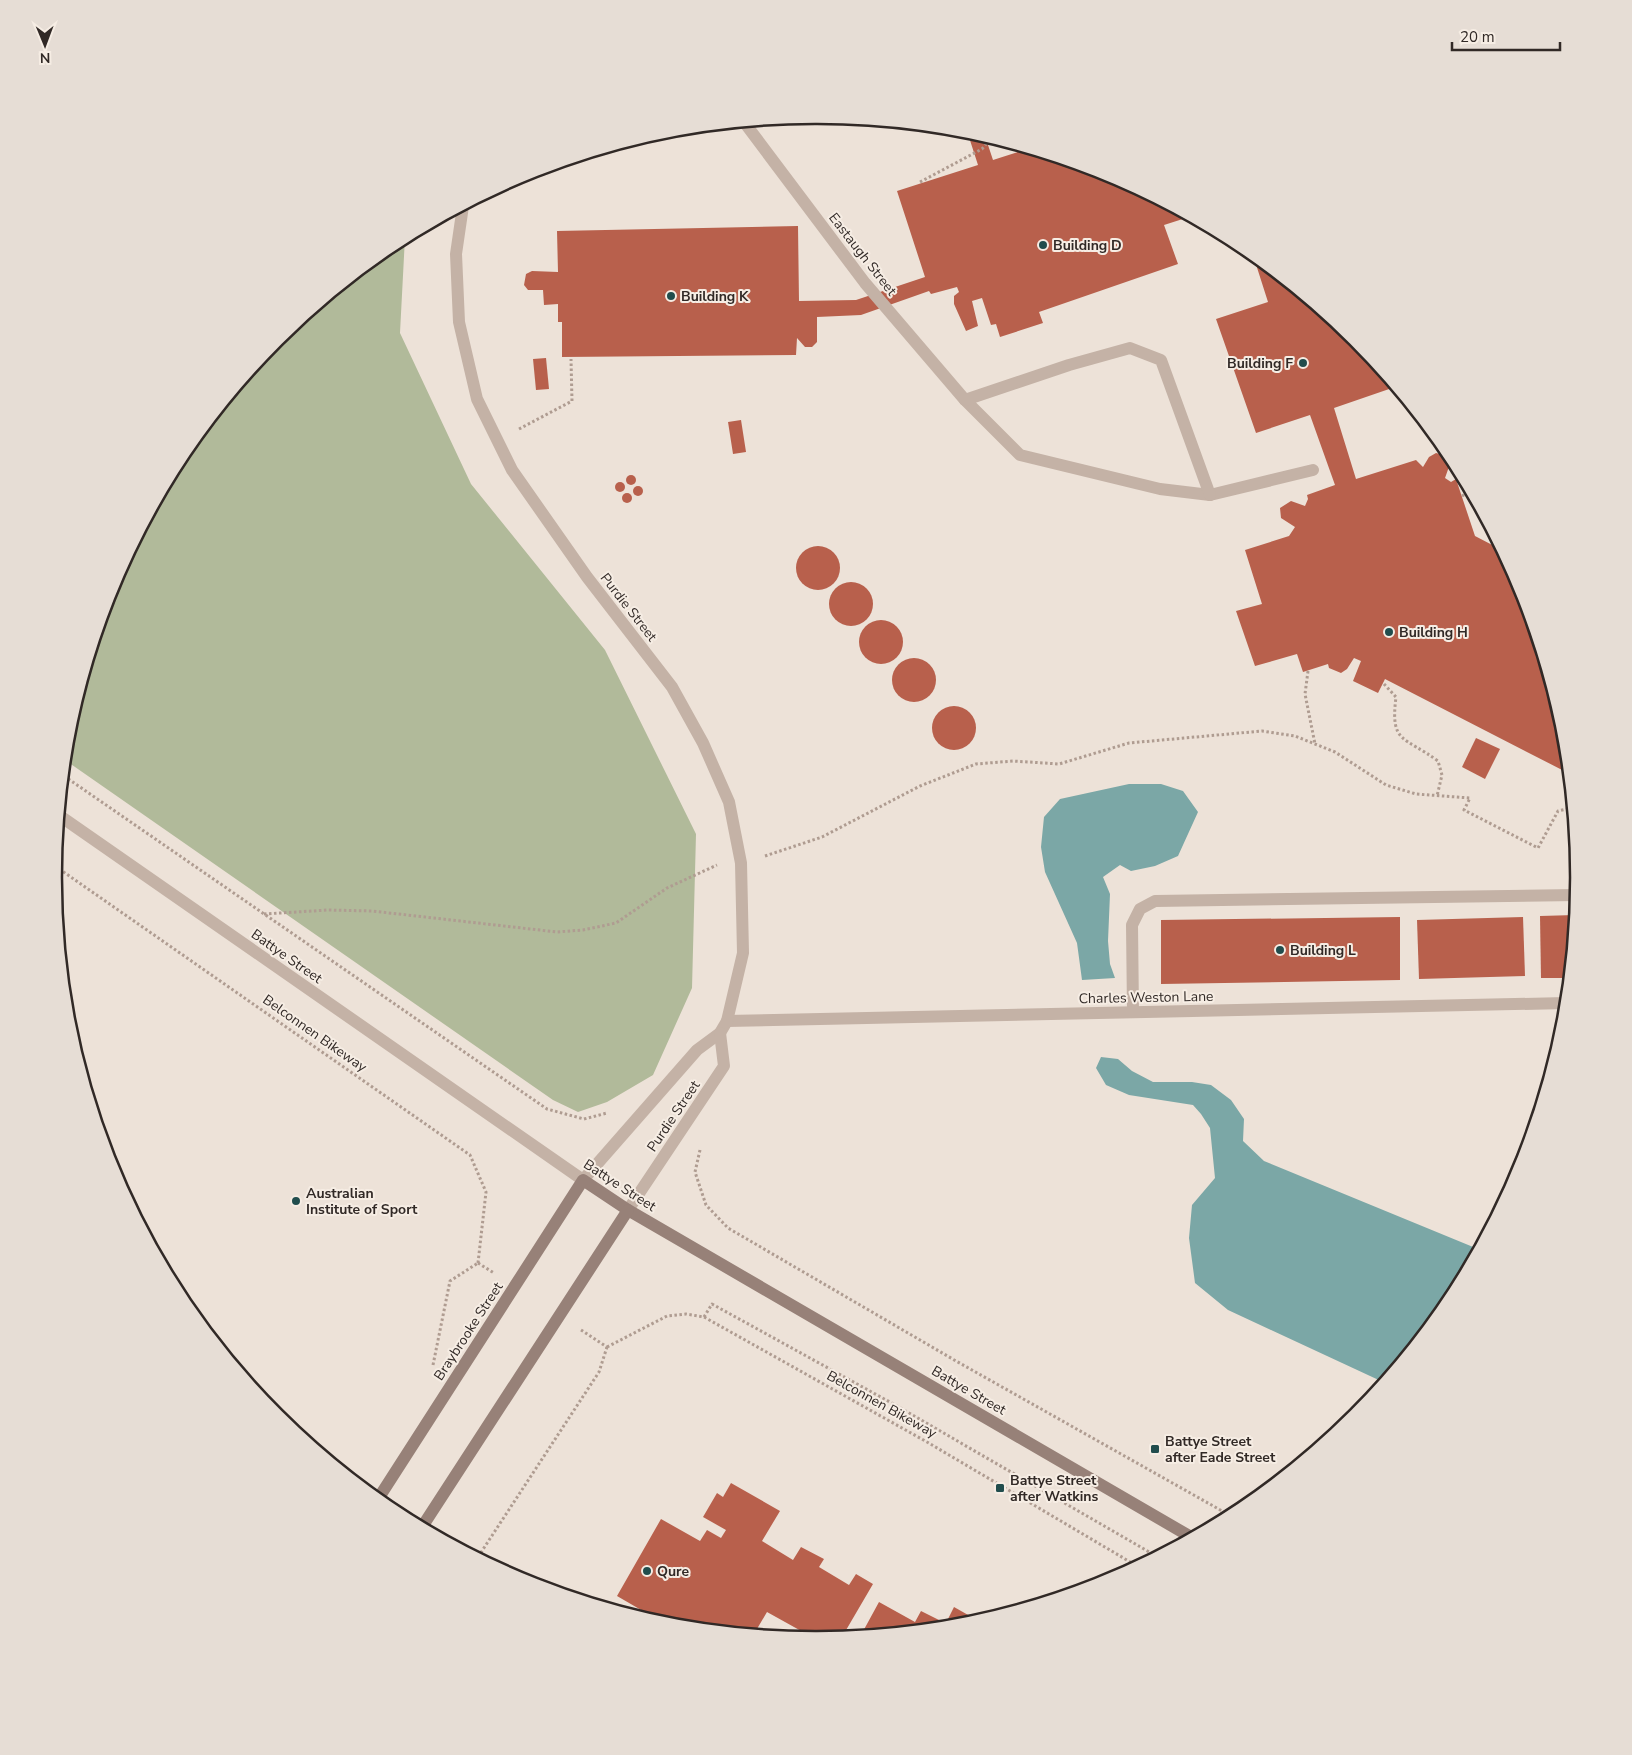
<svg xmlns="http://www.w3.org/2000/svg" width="1632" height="1755" font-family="'Nunito Sans',sans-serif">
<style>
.green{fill:#b1ba9a}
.water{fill:#7ba7a6}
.building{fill:#b8604c}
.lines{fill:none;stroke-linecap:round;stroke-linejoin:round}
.path{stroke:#af9c91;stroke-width:3;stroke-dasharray:2.5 2.5;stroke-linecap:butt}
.lane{stroke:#c4b2a6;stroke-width:12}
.street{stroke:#c4b2a6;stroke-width:12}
.secondary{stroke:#978178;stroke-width:12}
.poi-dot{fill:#214d4d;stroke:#f6ede4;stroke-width:2}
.labels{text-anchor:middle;stroke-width:4;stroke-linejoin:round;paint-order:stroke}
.poi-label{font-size:14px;font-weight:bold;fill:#312926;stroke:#f6ede4;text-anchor:start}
.street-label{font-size:14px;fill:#312926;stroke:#f6ede4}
.rim{fill:none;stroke:#312926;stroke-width:2.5}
</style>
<rect width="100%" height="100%" fill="#ede2d8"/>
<!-- green -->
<path class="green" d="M405,237L400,333L471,484L605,650L696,834L692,988L653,1075L607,1102L578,1112L553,1100L65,760L68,729L112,586L182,454L277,338L393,244Z"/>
<!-- water -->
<g class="water">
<path d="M1129,784H1161L1183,791L1198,812L1178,856L1155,866L1131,871L1120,865L1103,877L1110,894L1108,941L1110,964L1115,978L1082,980L1077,943L1045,872L1041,847L1044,817L1060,799Z"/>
<path d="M1101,1057L1118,1059L1132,1071L1153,1082H1192L1211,1085L1231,1100L1244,1119L1243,1141L1264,1161L1478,1249L1450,1301L1383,1382L1228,1310L1195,1283L1189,1238L1192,1205L1215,1178L1210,1128L1201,1114L1193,1105L1129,1095L1106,1085L1096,1068Z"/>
</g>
<!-- building -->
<g class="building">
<path d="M967,131L985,136L993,160L1027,149L1108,173L1189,217L1164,225L1178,264L1039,312L1043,323L1000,337L996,324L991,325L982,298L972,301L978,326L966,331L954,304V296L959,292L957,287L931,294L929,291L861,315L817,317V342L812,347H805L797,338L796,355L562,357V322H558V304L544,305L543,290H528L524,285L526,274L532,271L558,272L557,231L798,226L799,301L856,300L925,277L897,191L978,165Z"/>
<path d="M1253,255L1355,339L1395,387L1334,408L1356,479L1416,460L1423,467L1429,457L1436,453L1447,456L1451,461L1445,478L1451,482L1456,479L1475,536L1500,549L1520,586L1564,729L1568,773L1385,679L1378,693L1353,681L1361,661L1354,658L1347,669L1341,673L1329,668L1328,664L1303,672L1297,654L1255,666L1236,611L1262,604L1245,550L1289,536L1295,527L1281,518L1280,508L1291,501L1305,506L1308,499L1307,495L1335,485L1310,415L1256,433L1216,319L1268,302Z"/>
<path d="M546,358L549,389L536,390L533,359Z"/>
<path d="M741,420L746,452L733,454L728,422Z"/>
<circle cx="631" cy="480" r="5"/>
<circle cx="620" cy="487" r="5"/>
<circle cx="638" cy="491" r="5"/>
<circle cx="627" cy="498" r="5"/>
<circle cx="818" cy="568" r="22"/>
<circle cx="851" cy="604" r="22"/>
<circle cx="881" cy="642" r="22"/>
<circle cx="914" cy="680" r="22"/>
<circle cx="954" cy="728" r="22"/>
<path d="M1476,738L1500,749L1485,779L1462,767Z"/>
<path d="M1575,915L1568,978H1541L1540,916Z"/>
<path d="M1400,917V980L1161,984V920Z"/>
<path d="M1523,917L1525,976L1419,979L1417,920Z"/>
<path d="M731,1483L780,1511L762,1541L793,1560L801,1547L824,1559L819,1567L849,1585L856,1574L873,1584L842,1637L816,1640L799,1638L803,1632L767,1612L754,1634L732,1631L719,1624L716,1630L667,1625L617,1596L661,1519L700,1541L707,1530L721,1538L726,1530L703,1517L717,1493L723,1497Z"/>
<path d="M879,1602L915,1622L921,1611L939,1620L937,1624L943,1627L861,1635Z"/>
<path d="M954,1607L977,1620L976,1622L944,1627Z"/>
</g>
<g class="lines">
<!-- path -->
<g class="path">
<path d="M920,182L982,149L991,138"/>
<path d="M519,429L572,401L571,359"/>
<path d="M1462,496L1470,491"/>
<path d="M1308,671L1305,694L1315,744"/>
<path d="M1384,684L1396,697C1390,744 1404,736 1438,761L1442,775L1437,796"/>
<path d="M64,776L547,1109L584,1119L607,1113"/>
<path d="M765,856L822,837L920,786L976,764L1013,761L1059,764L1129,743L1262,731L1295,736L1335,752L1386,785L1416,794L1470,798L1464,810L1538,848L1558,811L1571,808"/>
<path d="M55,866L470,1155L486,1192L478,1263"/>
<path d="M264,914L328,910L372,911L557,932L583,930L616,923L667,888L717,865"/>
<path d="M700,1150L695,1172L706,1205L728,1228L956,1361L1231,1516"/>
<path d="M478,1263L494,1273"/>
<path d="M704,1317L712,1304L897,1406L1156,1556"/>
<path d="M581,1330L607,1347"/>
<path d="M607,1347L667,1316L686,1314L704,1317L927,1442L1137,1566"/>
<path d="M433,1365L450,1281L478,1263"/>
<path d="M478,1557L599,1372L607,1347"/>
</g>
<!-- lane -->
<g class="lane">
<path d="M1133,1012L1132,925L1140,909L1155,901L1577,895"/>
<path d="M727,1021L1566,1003"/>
</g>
<!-- street -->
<g class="street">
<path d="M744,122L865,283L965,400L1020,455L1160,489L1210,495L1313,470"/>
<path d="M965,400L1069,365L1130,348L1161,360L1210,495"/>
<path d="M60,816L583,1180L697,1050L720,1033L727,1021L743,953L741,863L729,802L703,743L672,687L587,577L512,470L477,399L459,322L456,254L463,206"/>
<path d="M628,1210L724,1066L720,1033"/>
</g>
<!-- secondary -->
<g class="secondary">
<path d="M378,1499L583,1180L628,1210L1191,1537"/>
<path d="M422,1527L628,1210"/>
</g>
</g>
<!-- markers -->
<g class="poi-dot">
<circle cx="1043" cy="245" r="5"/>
<circle cx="671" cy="296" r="5"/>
<circle cx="1303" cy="363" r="5"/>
<circle cx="1389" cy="632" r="5"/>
<circle cx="1280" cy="950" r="5"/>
<circle cx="296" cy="1201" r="5"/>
<rect x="1150" y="1444" width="10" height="10" rx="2.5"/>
<rect x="995" y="1483" width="10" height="10" rx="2.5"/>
<circle cx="647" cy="1571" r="5"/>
</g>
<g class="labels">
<!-- poi labels -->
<g class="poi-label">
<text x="1053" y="250">Building D</text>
<text x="681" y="301">Building K</text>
<text x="1293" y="368" text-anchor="end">Building F</text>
<text x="1399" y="637">Building H</text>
<text x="1290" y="955">Building L</text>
<text x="306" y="1198">Australian<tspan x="306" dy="16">Institute of Sport</tspan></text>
<text x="1165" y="1446">Battye Street<tspan x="1165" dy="16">after Eade Street</tspan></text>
<text x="1010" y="1485">Battye Street<tspan x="1010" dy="16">after Watkins</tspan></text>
<text x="657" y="1576">Qure</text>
</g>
<!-- street labels -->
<g class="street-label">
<text transform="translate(863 254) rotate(52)" y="5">Eastaugh Street</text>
<text transform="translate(629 607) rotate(52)" y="5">Purdie Street</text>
<text transform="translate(287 956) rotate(35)" y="5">Battye Street</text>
<text transform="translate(1146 997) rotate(-1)" y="5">Charles Weston Lane</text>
<text transform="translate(315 1033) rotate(35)" y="5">Belconnen Bikeway</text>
<text transform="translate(673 1116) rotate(-56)" y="5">Purdie Street</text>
<text transform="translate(620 1185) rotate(33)" y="5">Battye Street</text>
<text transform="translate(468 1331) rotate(-57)" y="5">Braybrooke Street</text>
<text transform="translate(969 1390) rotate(30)" y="5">Battye Street</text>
<text transform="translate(882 1404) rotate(29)" y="5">Belconnen Bikeway</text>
</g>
</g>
<!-- crop -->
<path d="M0 0H1632V1755H0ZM815 124H817A753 753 0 0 1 1570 877V878A753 753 0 0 1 817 1631H815A753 753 0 0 1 62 878V877A753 753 0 0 1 815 124Z" fill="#e6ddd5" fill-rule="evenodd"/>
<path class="rim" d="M815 124H817A753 753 0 0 1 1570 877V878A753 753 0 0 1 817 1631H815A753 753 0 0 1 62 878V877A753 753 0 0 1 815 124Z"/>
<!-- north arrow -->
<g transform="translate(45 45) rotate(179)" stroke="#f6ede4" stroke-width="4" paint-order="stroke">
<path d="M0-4L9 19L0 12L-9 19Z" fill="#312926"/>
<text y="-8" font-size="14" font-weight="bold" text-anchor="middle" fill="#312926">N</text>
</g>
<!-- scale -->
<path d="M1452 42v8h108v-8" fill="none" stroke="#312926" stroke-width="2.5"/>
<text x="1460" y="42" font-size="15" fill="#312926" stroke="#f6ede4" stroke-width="4" paint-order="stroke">20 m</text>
</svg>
